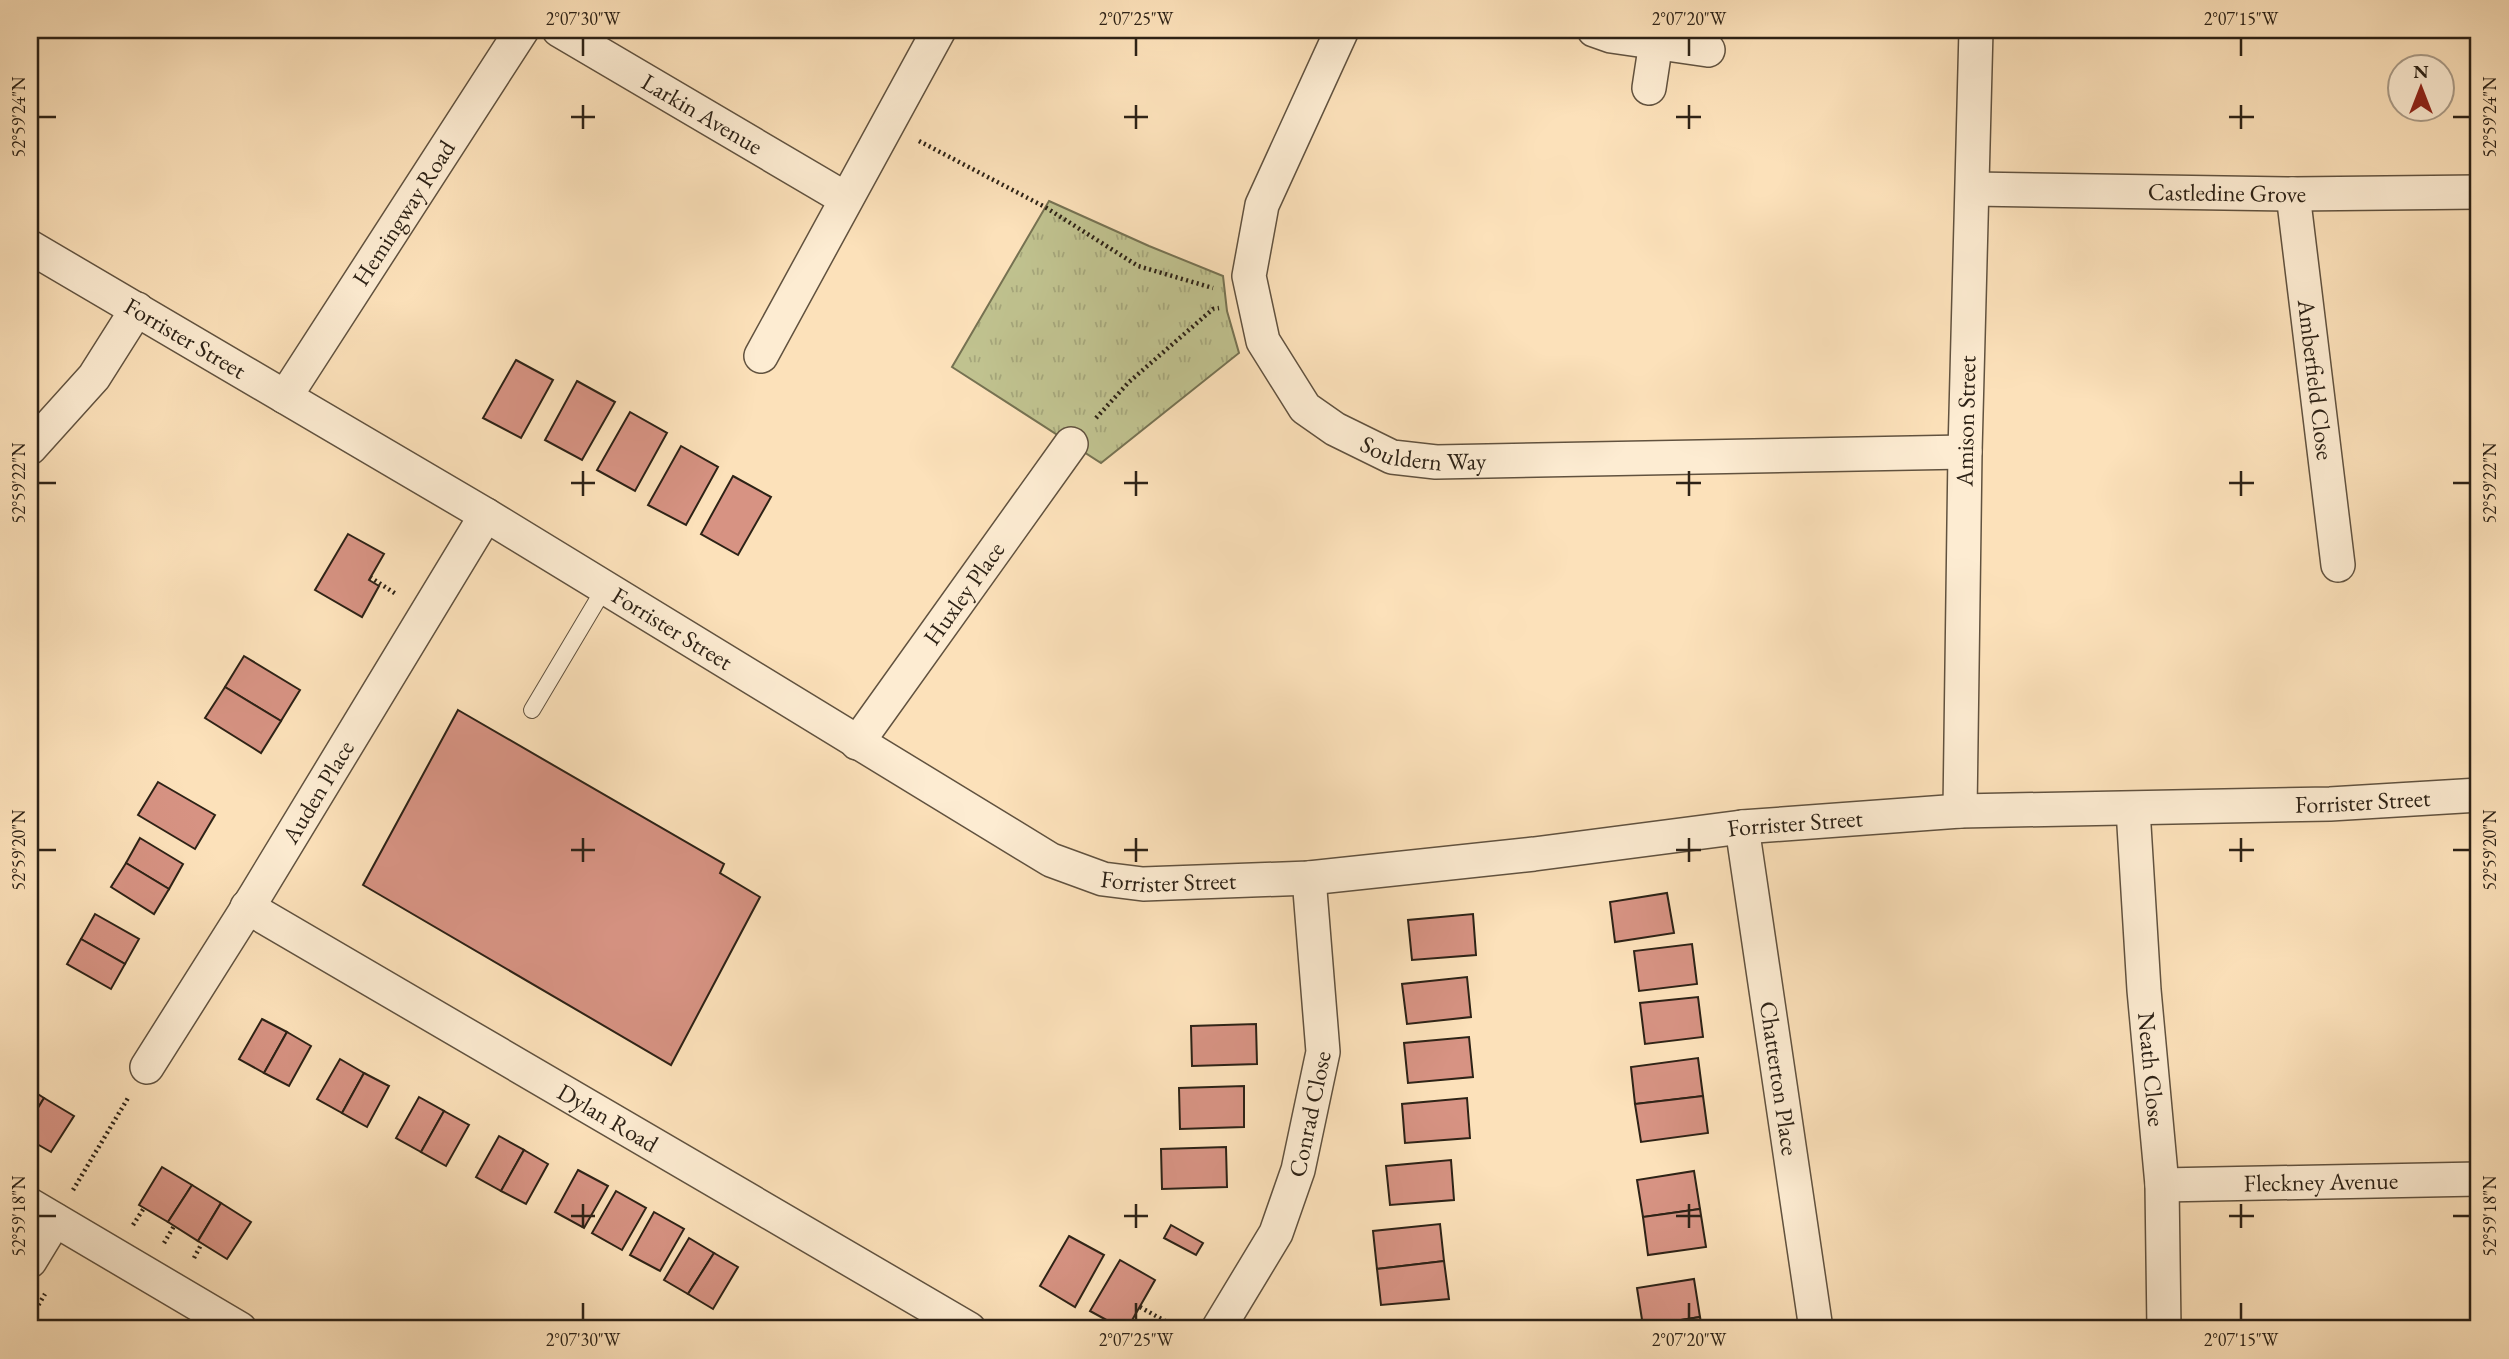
<svg xmlns="http://www.w3.org/2000/svg" width="2509" height="1359" font-family="'EB Garamond',serif">
<style>
.park{fill:url(#park-tufts);stroke:#767252;stroke-width:2}
.building{fill:#d79383;stroke:#2d2216;stroke-width:2}
.lines{fill:none;stroke-linecap:round;stroke-linejoin:round}
.service-casing{stroke:#61523f;stroke-width:18}
.minor-casing{stroke:#61523f;stroke-width:36}
.path{stroke:#2d2216;stroke-width:4.5;stroke-dasharray:2 3.5;stroke-linecap:butt}
.service{stroke:#fdecd2;stroke-width:16}
.minor{stroke:#fdecd2;stroke-width:33}
.ticks{fill:none;stroke:#2d2216;stroke-width:2.5}
.labels{text-anchor:middle;stroke-width:7;stroke-linejoin:round;paint-order:stroke}
.street-label{font-size:24px;fill:#2d2216;stroke:#fdecd2}
.neatline{fill:none;stroke:#2d2216;stroke-width:2.5}
.ticks-label{font-size:18px;text-anchor:middle;fill:#2d2216}
</style>
<defs>
<pattern id="park-tufts" width="24" height="20" patternUnits="userSpaceOnUse" patternTransform="scale(1.75)"><rect width="24" height="20" fill="#c0c28f"/><path d="M3 7l-1-3M5 7V3M7 7l1-3M15 17l-1-3M17 17v-4M19 17l1-3" fill="none" stroke="#a5a67b"/></pattern>
</defs>
<rect width="100%" height="100%" fill="#fce1ba"/>
<filter id="stains"><feTurbulence type="fractalNoise" baseFrequency=".00286" numOctaves="4"/><feColorMatrix values="0 0 0 0 .2 0 0 0 0 .09 0 0 0 0 .02 0 0 0 .5 -.17"/></filter>
<radialGradient id="worn" r=".72"><stop offset=".6" stop-color="#630" stop-opacity="0"/><stop offset="1" stop-color="#630" stop-opacity=".3"/></radialGradient>
<!-- park -->
<path class="park" d="M1049,201L1149,246L1223,276L1227,311L1239,353L1101,463L952,367Z"/>
<!-- building -->
<g class="building">
<path d="M516,360L553,380L521,438L483,418Z"/>
<path d="M577,381L615,402L582,460L545,440Z"/>
<path d="M630,412L667,433L635,491L597,470Z"/>
<path d="M681,446L718,467L686,525L648,505Z"/>
<path d="M733,476L771,497L738,555L701,534Z"/>
<path d="M348,534L384,554L369,580L379,586L362,617L315,590Z"/>
<path d="M244,656L300,690L281,721L225,687Z"/>
<path d="M225,687L281,721L261,753L205,718Z"/>
<path d="M458,710L724,864L720,873L760,897L671,1065L363,885Z"/>
<path d="M158,782L215,815L195,849L138,815Z"/>
<path d="M140,838L183,864L169,889L126,863Z"/>
<path d="M126,863L169,889L154,914L111,887Z"/>
<path d="M1667,893L1674,933L1615,942L1610,902Z"/>
<path d="M95,914L139,939L125,964L81,939Z"/>
<path d="M1473,914L1476,955L1412,960L1408,920Z"/>
<path d="M81,939L125,964L111,989L67,964Z"/>
<path d="M1692,944L1697,984L1639,991L1634,951Z"/>
<path d="M1467,977L1471,1017L1407,1024L1402,984Z"/>
<path d="M1698,997L1703,1037L1645,1044L1640,1003Z"/>
<path d="M262,1019L287,1032L264,1073L239,1059Z"/>
<path d="M1256,1024L1257,1064L1192,1066L1191,1026Z"/>
<path d="M287,1032L311,1046L289,1086L264,1073Z"/>
<path d="M1469,1037L1473,1077L1408,1083L1404,1043Z"/>
<path d="M1698,1058L1703,1096L1635,1104L1631,1067Z"/>
<path d="M340,1059L364,1073L342,1113L317,1099Z"/>
<path d="M364,1073L389,1086L367,1127L342,1113Z"/>
<path d="M1244,1086V1127L1180,1129L1179,1088Z"/>
<path d="M30,1089L44,1098L30,1121Z"/>
<path d="M1703,1096L1708,1133L1641,1142L1635,1104Z"/>
<path d="M419,1097L444,1111L421,1152L396,1138Z"/>
<path d="M44,1098L74,1116L51,1152L30,1140V1121Z"/>
<path d="M1467,1098L1470,1138L1405,1143L1402,1104Z"/>
<path d="M444,1111L469,1125L446,1166L421,1152Z"/>
<path d="M499,1136L524,1150L501,1191L476,1177Z"/>
<path d="M1226,1147L1227,1187L1162,1189L1161,1149Z"/>
<path d="M524,1150L548,1164L526,1204L501,1191Z"/>
<path d="M1451,1160L1454,1200L1390,1205L1386,1166Z"/>
<path d="M162,1167L192,1185L168,1222L139,1205Z"/>
<path d="M578,1170L608,1186L584,1228L555,1212Z"/>
<path d="M1694,1171L1700,1209L1643,1217L1637,1180Z"/>
<path d="M192,1185L221,1203L198,1241L168,1222Z"/>
<path d="M616,1191L646,1208L622,1250L592,1233Z"/>
<path d="M221,1203L251,1222L227,1259L198,1241Z"/>
<path d="M1700,1209L1706,1247L1648,1255L1643,1217Z"/>
<path d="M654,1212L684,1229L660,1271L630,1255Z"/>
<path d="M1440,1224L1444,1261L1377,1269L1373,1231Z"/>
<path d="M1171,1225L1203,1243L1196,1255L1164,1238Z"/>
<path d="M1069,1236L1104,1255L1075,1307L1040,1286Z"/>
<path d="M689,1238L714,1253L688,1294L664,1280Z"/>
<path d="M714,1253L738,1267L713,1309L688,1294Z"/>
<path d="M1120,1260L1155,1280L1127,1329H1123L1090,1311Z"/>
<path d="M1444,1261L1449,1299L1381,1305L1377,1269Z"/>
<path d="M1694,1279L1700,1317L1643,1326L1637,1288Z"/>
<path d="M1700,1317L1702,1329H1643V1326Z"/>
</g>
<g class="lines">
<!-- service casing -->
<g class="service-casing">
<path id="service" d="M532,710L604,589"/>
</g>
<!-- minor casing -->
<g class="minor-casing">
<g id="minor">
<path id="s1" d="M559,30L846,199"/>
<path id="s2" d="M1342,30L1262,205L1249,276L1263,341L1305,408L1335,429L1392,457L1436,462L1965,452"/>
<path d="M1594,30L1611,36L1708,50"/>
<path d="M1649,88L1656,42"/>
<path id="s3" d="M1973,189L2293,194L2479,192"/>
<path id="s4" d="M2293,194L2338,565"/>
<path id="s5" d="M30,247L486,515L1051,860L1103,879L1143,884L1309,878L1534,854L1742,827L1960,811L2330,804L2479,795"/>
<path d="M761,356L939,30"/>
<path id="s6" d="M285,397L522,30"/>
<path d="M30,448L94,377L137,309"/>
<path id="s7" d="M857,743L1071,444"/>
<path id="s8" d="M2133,809L2144,990L2162,1185L2164,1329"/>
<path id="s9" d="M1960,811L1965,452L1976,30"/>
<path id="s10" d="M1742,827L1816,1329"/>
<path id="s11" d="M247,907L969,1329"/>
<path id="s12" d="M147,1067L255,896L486,515"/>
<path id="s13" d="M2162,1185L2479,1179"/>
<path d="M30,1205L240,1329"/>
<path d="M30,1261L55,1220"/>
<path id="s14" d="M1218,1329L1276,1233L1298,1170L1323,1052L1309,878"/>
</g>
</g>
<!-- path -->
<g class="path">
<path d="M919,141L1045,207L1138,266L1213,288"/>
<path d="M1096,418L1129,382L1213,309L1219,308"/>
<path d="M370,577L396,594"/>
<path d="M73,1190L128,1098"/>
<path d="M133,1225L144,1208"/>
<path d="M164,1243L174,1226"/>
<path d="M194,1258L202,1243"/>
<path d="M1140,1307L1179,1329"/>
<path d="M30,1319L45,1294"/>
<path d="M276,1323L286,1329"/>
</g>
<!-- service -->
<use href="#service" class="service"/>
<!-- minor -->
<use href="#minor" class="minor"/>
</g>
<!-- ticks -->
<path class="ticks" d="M583,38V56M1136,38V56M1689,38V56M2241,38V56M583,105V129M1136,105V129M1689,105V129M2241,105V129M38,117H56M571,117H595M1124,117H1148M1676,117H1701M2229,117H2254M2453,117H2470M583,471V496M1136,471V496M1689,471V496M2241,471V496M38,483H56M571,483H595M1124,483H1148M1676,483H1701M2229,483H2254M2453,483H2470M583,838V862M1136,838V862M1689,838V862M2241,838V862M38,850H56M571,850H595M1124,850H1148M1676,850H1701M2229,850H2254M2453,850H2470M583,1204V1228M1136,1204V1228M1689,1204V1228M2241,1204V1228M38,1216H56M571,1216H595M1124,1216H1148M1676,1216H1701M2229,1216H2254M2453,1216H2470M583,1303V1320M1136,1303V1320M1689,1303V1320M2241,1303V1320"/>
<g class="labels">
<!-- street labels -->
<g class="street-label">
<text dy="8" stroke="none"><textPath href="#s1" startOffset="166">Larkin Avenue</textPath></text>
<text dy="8" stroke="none"><textPath href="#s3" startOffset="254">Castledine Grove</textPath></text>
<text dy="8" stroke="none"><textPath href="#s6" startOffset="219">Hemingway Road</textPath></text>
<text dy="8" stroke="none"><textPath href="#s5" startOffset="180">Forrister Street</textPath></text>
<text dy="8" stroke="none"><textPath href="#s4" startOffset="187">Amberfield Close</textPath></text>
<text dy="8" stroke="none"><textPath href="#s9" startOffset="390">Amison Street</textPath></text>
<text dy="8" stroke="none"><textPath href="#s2" startOffset="541">Souldern Way</textPath></text>
<text dy="8" stroke="none"><textPath href="#s7" startOffset="184">Huxley Place</textPath></text>
<text dy="8" stroke="none"><textPath href="#s5" startOffset="747">Forrister Street</textPath></text>
<text dy="8" stroke="none"><textPath href="#s12" startOffset="324">Auden Place</textPath></text>
<text dy="8" stroke="none"><textPath href="#s5" startOffset="2510">Forrister Street</textPath></text>
<text dy="8" stroke="none"><textPath href="#s5" startOffset="1942">Forrister Street</textPath></text>
<text dy="8" stroke="none"><textPath href="#s5" startOffset="1312">Forrister Street</textPath></text>
<text dy="8" stroke="none"><textPath href="#s8" startOffset="261">Neath Close</textPath></text>
<text dy="8" stroke="none"><textPath href="#s10" startOffset="254">Chatterton Place</textPath></text>
<text dy="8" stroke="none"><textPath href="#s14" startOffset="236">Conrad Close</textPath></text>
<text dy="8" stroke="none"><textPath href="#s11" startOffset="418">Dylan Road</textPath></text>
<text dy="8" stroke="none"><textPath href="#s13" startOffset="159">Fleckney Avenue</textPath></text>
</g>
</g>
<!-- margin -->
<rect width="2509" height="1359" fill="none" stroke="#fce1ba" stroke-width="77"/>
<!-- north arrow -->
<g transform="translate(2421 88)"><circle r="33" fill="#fdecd2" stroke="#aa9b87" stroke-width="2"/>
<path d="M0-5L12 26L0 18L-12 26Z" fill="#8f2418"/>
<text y="-10" font-size="19" font-weight="bold" text-anchor="middle" fill="#2d2216">N</text>
</g>
<rect x="38" y="38" width="2432" height="1282" class="neatline"/>
<g class="ticks-label">
<text x="583" y="25">2°07'30"W</text>
<text x="1136" y="25">2°07'25"W</text>
<text x="1689" y="25">2°07'20"W</text>
<text x="2241" y="25">2°07'15"W</text>
<text transform="translate(19 117) rotate(-90)" y="6">52°59'24"N</text>
<text transform="translate(2490 117) rotate(-90)" y="6">52°59'24"N</text>
<text transform="translate(19 483) rotate(-90)" y="6">52°59'22"N</text>
<text transform="translate(2490 483) rotate(-90)" y="6">52°59'22"N</text>
<text transform="translate(19 850) rotate(-90)" y="6">52°59'20"N</text>
<text transform="translate(2490 850) rotate(-90)" y="6">52°59'20"N</text>
<text transform="translate(19 1216) rotate(-90)" y="6">52°59'18"N</text>
<text transform="translate(2490 1216) rotate(-90)" y="6">52°59'18"N</text>
<text x="583" y="1346">2°07'30"W</text>
<text x="1136" y="1346">2°07'25"W</text>
<text x="1689" y="1346">2°07'20"W</text>
<text x="2241" y="1346">2°07'15"W</text>
</g>
<rect width="100%" height="100%" filter="url(#stains)"/>
<rect width="100%" height="100%" fill="url(#worn)"/>
</svg>
